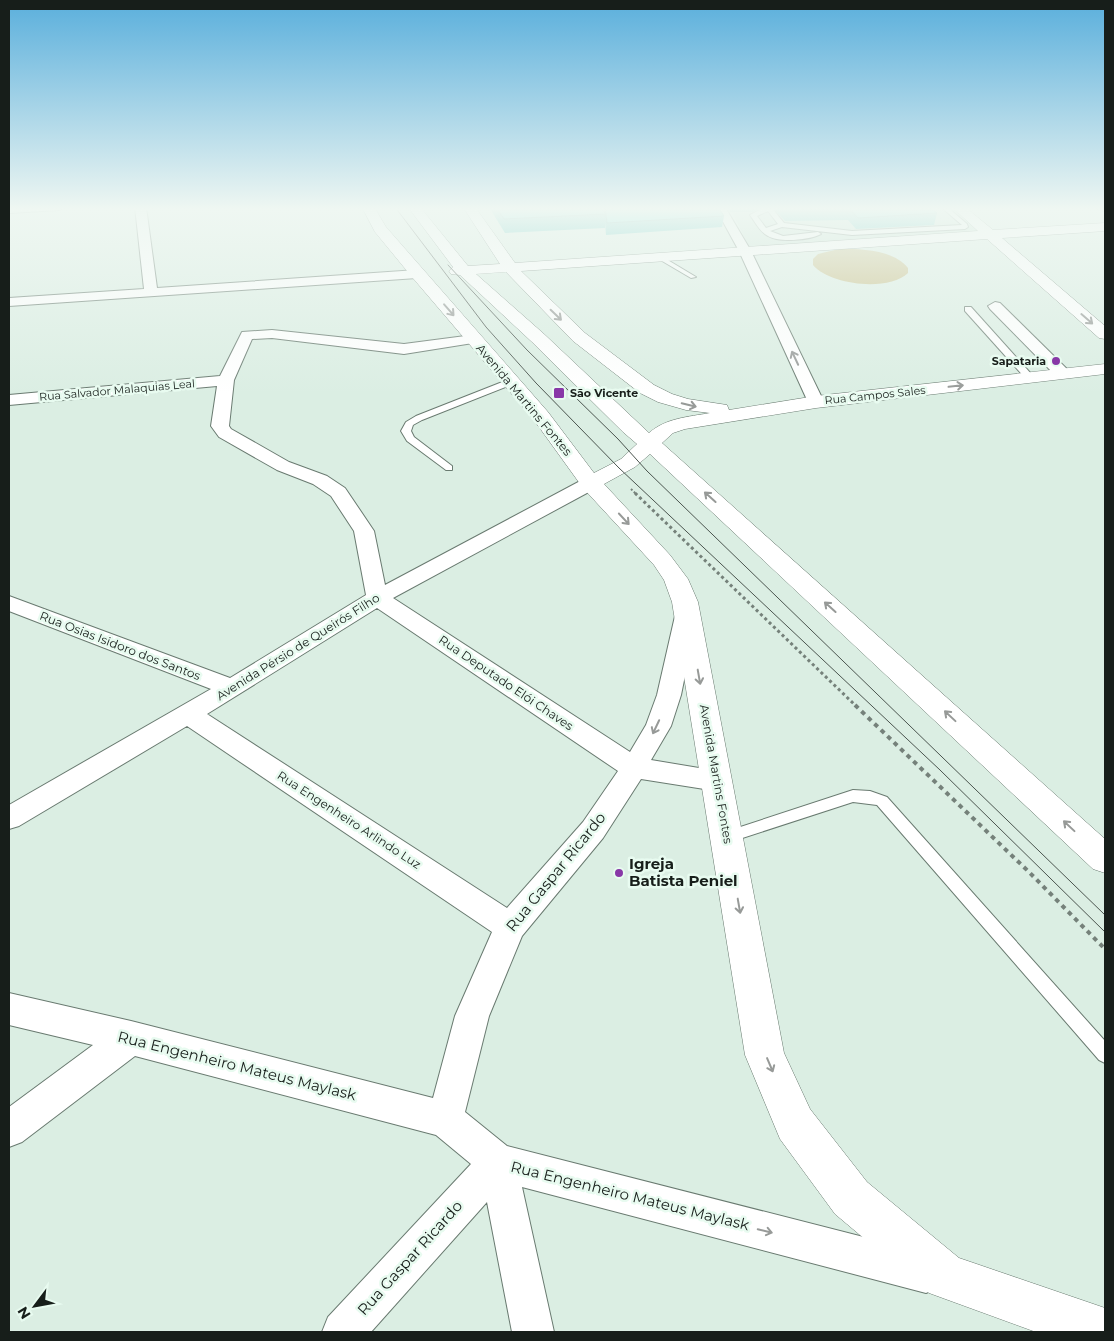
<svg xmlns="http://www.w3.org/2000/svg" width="1114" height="1341" font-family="Montserrat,sans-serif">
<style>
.built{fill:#c7e2d3}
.green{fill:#c6bb81}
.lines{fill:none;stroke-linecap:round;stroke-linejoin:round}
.lane-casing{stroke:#697a70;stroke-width:2}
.street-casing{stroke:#697a70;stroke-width:2}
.secondary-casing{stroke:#697a70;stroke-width:1}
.path-far2{stroke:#75817a;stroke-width:2;stroke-dasharray:2 2;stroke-linecap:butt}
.path-far1{stroke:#75817a;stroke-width:3;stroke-dasharray:3 3;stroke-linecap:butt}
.path{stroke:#75817a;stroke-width:4;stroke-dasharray:4.5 4.5;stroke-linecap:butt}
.lane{fill:#fff;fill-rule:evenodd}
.street{fill:#fff;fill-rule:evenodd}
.secondary{fill:#fff;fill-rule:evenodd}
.tram{stroke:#4b554f;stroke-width:1}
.wall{fill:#50c4bf}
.shaded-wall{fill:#41a09b}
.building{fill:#5de4de;stroke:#41a09b}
.oneway{stroke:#979a98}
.poi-dot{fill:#8838a7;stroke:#e8fbf0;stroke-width:2}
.labels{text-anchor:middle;stroke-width:5;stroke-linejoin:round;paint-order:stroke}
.far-poi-label{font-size:11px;font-weight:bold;fill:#171e1a;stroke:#e8fbf0;text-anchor:end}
.far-street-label{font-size:11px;fill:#171e1a;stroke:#e8fbf0}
.street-label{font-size:12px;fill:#171e1a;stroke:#e8fbf0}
.near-poi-label{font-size:15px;font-weight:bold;fill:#171e1a;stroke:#e8fbf0;text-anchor:start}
.near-street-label{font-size:15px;fill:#171e1a;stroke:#e8fbf0}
</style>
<rect width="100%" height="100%" fill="#dbeee3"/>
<!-- built -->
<path class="built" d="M730,207H953L985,233L750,250Z"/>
<!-- green -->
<path class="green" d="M839,249C862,249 892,249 908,268V273C888,292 830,285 813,265V259L818,254Z"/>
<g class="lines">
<!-- lane casing -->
<g class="lane-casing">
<g id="lane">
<path d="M765,207H771L784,223L852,231L962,225L941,207H947L967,224L968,227L965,229L852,235L782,227L770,231L783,236L818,232L821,234C810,240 779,243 768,236C760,232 755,222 750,215ZM768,211L778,224L766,228L757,216Z"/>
<path d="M657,256H661L696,277L691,278L657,258Z"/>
<path d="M965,307H971L1033,376V380H1027L965,311Z"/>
<path d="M510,379L513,380V384L422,420L413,425L411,431L414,437L452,466V470H446L407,441L401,431L406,422L416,416Z"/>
<path d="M853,790L870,791L887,797L1105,1041V1063L1099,1060L877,805L853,802L727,843L722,841L720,837L722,833Z"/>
</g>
</g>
<!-- street casing -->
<g class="street-casing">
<g id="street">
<path d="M9,207H65L59,210L9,213Z"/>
<path d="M135,207H146L157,288L417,270L423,274L417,278L9,306V298L144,289Z"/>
<path d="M715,207H725L751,251L824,402L822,405H810L808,402L739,251Z"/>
<path d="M1096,207H1105V211L1098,209Z"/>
<path d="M995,302L1000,303L1069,371L1071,374L1069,377H1057L990,309L988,306Z"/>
<path d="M272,330L404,344L473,335L478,336L480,339L478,342L473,343L404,354L272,338L252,339L234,380L229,426L231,429L289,462L327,476L345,488L374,531L385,585L584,479L591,477L598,479L600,483L598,487L393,598L630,752L646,725L657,695L675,616L678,611L686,609L694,611L697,616L681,695L671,726L651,760L717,771L726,774L730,781L726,788L717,791L641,779L603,838L522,936L489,1016L465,1112L507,1146L926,1253L940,1259L946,1273L940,1287L926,1293L522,1187L554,1332H512L487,1202L371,1332H322L328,1317L471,1164L436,1135L135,1056L22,1142L9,1147V1107L93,1045L9,1025V993L131,1021L433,1098L455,1016L492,932L187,726L19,826L9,829V805L211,689L9,611V596L230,678L366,595L354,531L331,496L313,484L277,470L219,437L211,426L217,386L9,405V395L220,376L242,332ZM377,608L618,771L583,822L507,908L207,714Z"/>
</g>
</g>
<!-- secondary casing -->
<g class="secondary-casing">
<path id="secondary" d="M362,207H374L386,227L548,412L594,473L621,459L637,444L623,432L532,342L460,275L451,274L449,271L453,267L408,207H420L468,266L500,264L463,207H475L515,263L978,231L952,207H965L993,230L1105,223V231L1002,238L1105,326V339L1099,338L987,239L521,271L585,333L654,385L672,394L688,399L727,405L729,410L816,396L1105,364V374L816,408L685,429L673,433L662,443L1105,839V873L1093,869L650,454L635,467L604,484L670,555L688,579L698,602L784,1053L810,1109L867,1182L959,1258L1105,1308V1332H1036L929,1293L835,1214L780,1139L745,1055L672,602L664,580L654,565L583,488L534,420L412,277L375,232ZM506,272L573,341L640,393L658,402L686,410L710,413C688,417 666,418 649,433L544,334L476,274Z"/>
</g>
<!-- path-far2 -->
<path class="path-far2" d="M631,489L636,494"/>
<!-- path-far1 -->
<path class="path-far1" d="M635,493L856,706"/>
<!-- path -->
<path class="path" d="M855,705L1029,872L1105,949"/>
<!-- lane -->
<use href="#lane" class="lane"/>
<!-- street -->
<use href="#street" class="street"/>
<!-- secondary -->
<use href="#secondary" class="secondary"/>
<!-- tram -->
<g class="tram">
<path d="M395,207L486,327L536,383L619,468L940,770L1105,932"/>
<path d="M448,265L527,350L618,439L647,471L1105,915"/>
</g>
</g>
<!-- wall -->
<g class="wall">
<path d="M489,207H601L605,212L604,207H718L724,216L722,227L606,235L605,222V228L505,233Z"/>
<path d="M726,207H762L752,212H730Z"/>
<path d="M772,207H929L937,213L934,225L856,229L848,220L785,221Z"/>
</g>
<!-- shaded-wall -->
<path class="shaded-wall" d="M752,207H762L752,212Z"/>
<!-- building -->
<g class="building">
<path d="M496,207H601L606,214L504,219Z"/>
<path d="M605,207H718L724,216L607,223Z"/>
<path d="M784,207H929L937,213L858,218L850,209L786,210Z"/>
</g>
<!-- one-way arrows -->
<defs><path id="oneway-shaft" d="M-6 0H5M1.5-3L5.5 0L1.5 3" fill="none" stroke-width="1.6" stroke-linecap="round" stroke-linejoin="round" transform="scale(1.25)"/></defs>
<g class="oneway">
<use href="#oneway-shaft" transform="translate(449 310) rotate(49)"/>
<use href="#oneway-shaft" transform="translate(556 315) rotate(44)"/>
<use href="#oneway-shaft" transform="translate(1087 319) rotate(41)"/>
<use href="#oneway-shaft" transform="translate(795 358) rotate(-115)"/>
<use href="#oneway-shaft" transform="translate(956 386) rotate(-6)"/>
<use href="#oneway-shaft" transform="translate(689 405) rotate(13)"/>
<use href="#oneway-shaft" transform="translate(710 497) rotate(-138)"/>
<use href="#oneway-shaft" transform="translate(624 519) rotate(47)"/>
<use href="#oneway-shaft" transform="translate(830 607) rotate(-138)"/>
<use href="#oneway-shaft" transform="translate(699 677) rotate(80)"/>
<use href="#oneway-shaft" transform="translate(950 716) rotate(-137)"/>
<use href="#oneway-shaft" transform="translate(656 727) rotate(115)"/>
<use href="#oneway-shaft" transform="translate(1069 826) rotate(-137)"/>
<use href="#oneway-shaft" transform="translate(739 906) rotate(80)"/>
<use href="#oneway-shaft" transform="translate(770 1065) rotate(67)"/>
<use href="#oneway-shaft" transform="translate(765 1231) rotate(14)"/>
</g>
<!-- sky -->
<linearGradient id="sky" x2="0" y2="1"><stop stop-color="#5aafdc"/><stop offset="0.53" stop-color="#eff7f2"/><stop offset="1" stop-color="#eff7f2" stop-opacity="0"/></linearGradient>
<rect width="1114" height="394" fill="url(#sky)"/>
<!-- markers -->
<g class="poi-dot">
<circle cx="1056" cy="361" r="5"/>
<rect x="553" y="387" width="12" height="12" rx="2.5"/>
<circle cx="619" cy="873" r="5"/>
</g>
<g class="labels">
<!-- far-poi labels -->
<g class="far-poi-label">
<text x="1046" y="365">Sapataria</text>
<text x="570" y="397" text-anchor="start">São Vicente</text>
</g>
<!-- far-street labels -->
<g class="far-street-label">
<text transform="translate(117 390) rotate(-5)" y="4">Rua Salvador Malaquias Leal</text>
<text transform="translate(875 395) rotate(-6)" y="4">Rua Campos Sales</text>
</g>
<!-- street labels -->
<g class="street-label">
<text transform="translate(524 400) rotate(50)" y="4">Avenida Martins Fontes</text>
<text transform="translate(120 646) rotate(21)" y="4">Rua Osias Isidoro dos Santos</text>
<text transform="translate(298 647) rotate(-32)" y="4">Avenida Pérsio de Queirós Filho</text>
<text transform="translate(506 683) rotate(34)" y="4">Rua Deputado Elói Chaves</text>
<text transform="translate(716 774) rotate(80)" y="4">Avenida Martins Fontes</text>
<text transform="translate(349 820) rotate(33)" y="4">Rua Engenheiro Arlindo Luz</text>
</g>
<!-- near-poi labels -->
<g class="near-poi-label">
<text x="629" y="869">Igreja<tspan x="629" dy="17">Batista Peniel</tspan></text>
</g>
<!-- near-street labels -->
<g class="near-street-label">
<text transform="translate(556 872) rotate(-51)" y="5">Rua Gaspar Ricardo</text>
<text transform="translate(237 1066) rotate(14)" y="5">Rua Engenheiro Mateus Maylask</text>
<text transform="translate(630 1196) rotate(14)" y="5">Rua Engenheiro Mateus Maylask</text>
<text transform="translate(410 1258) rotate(-48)" y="5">Rua Gaspar Ricardo</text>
</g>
</g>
<!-- border -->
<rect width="1114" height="1341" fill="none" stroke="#171e1a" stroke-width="20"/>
<!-- north arrow -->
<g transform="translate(35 1306) rotate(238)" stroke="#e8fbf0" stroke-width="4" paint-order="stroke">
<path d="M0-4L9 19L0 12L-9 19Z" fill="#171e1a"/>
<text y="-8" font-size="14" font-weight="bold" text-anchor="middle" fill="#171e1a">N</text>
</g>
</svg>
